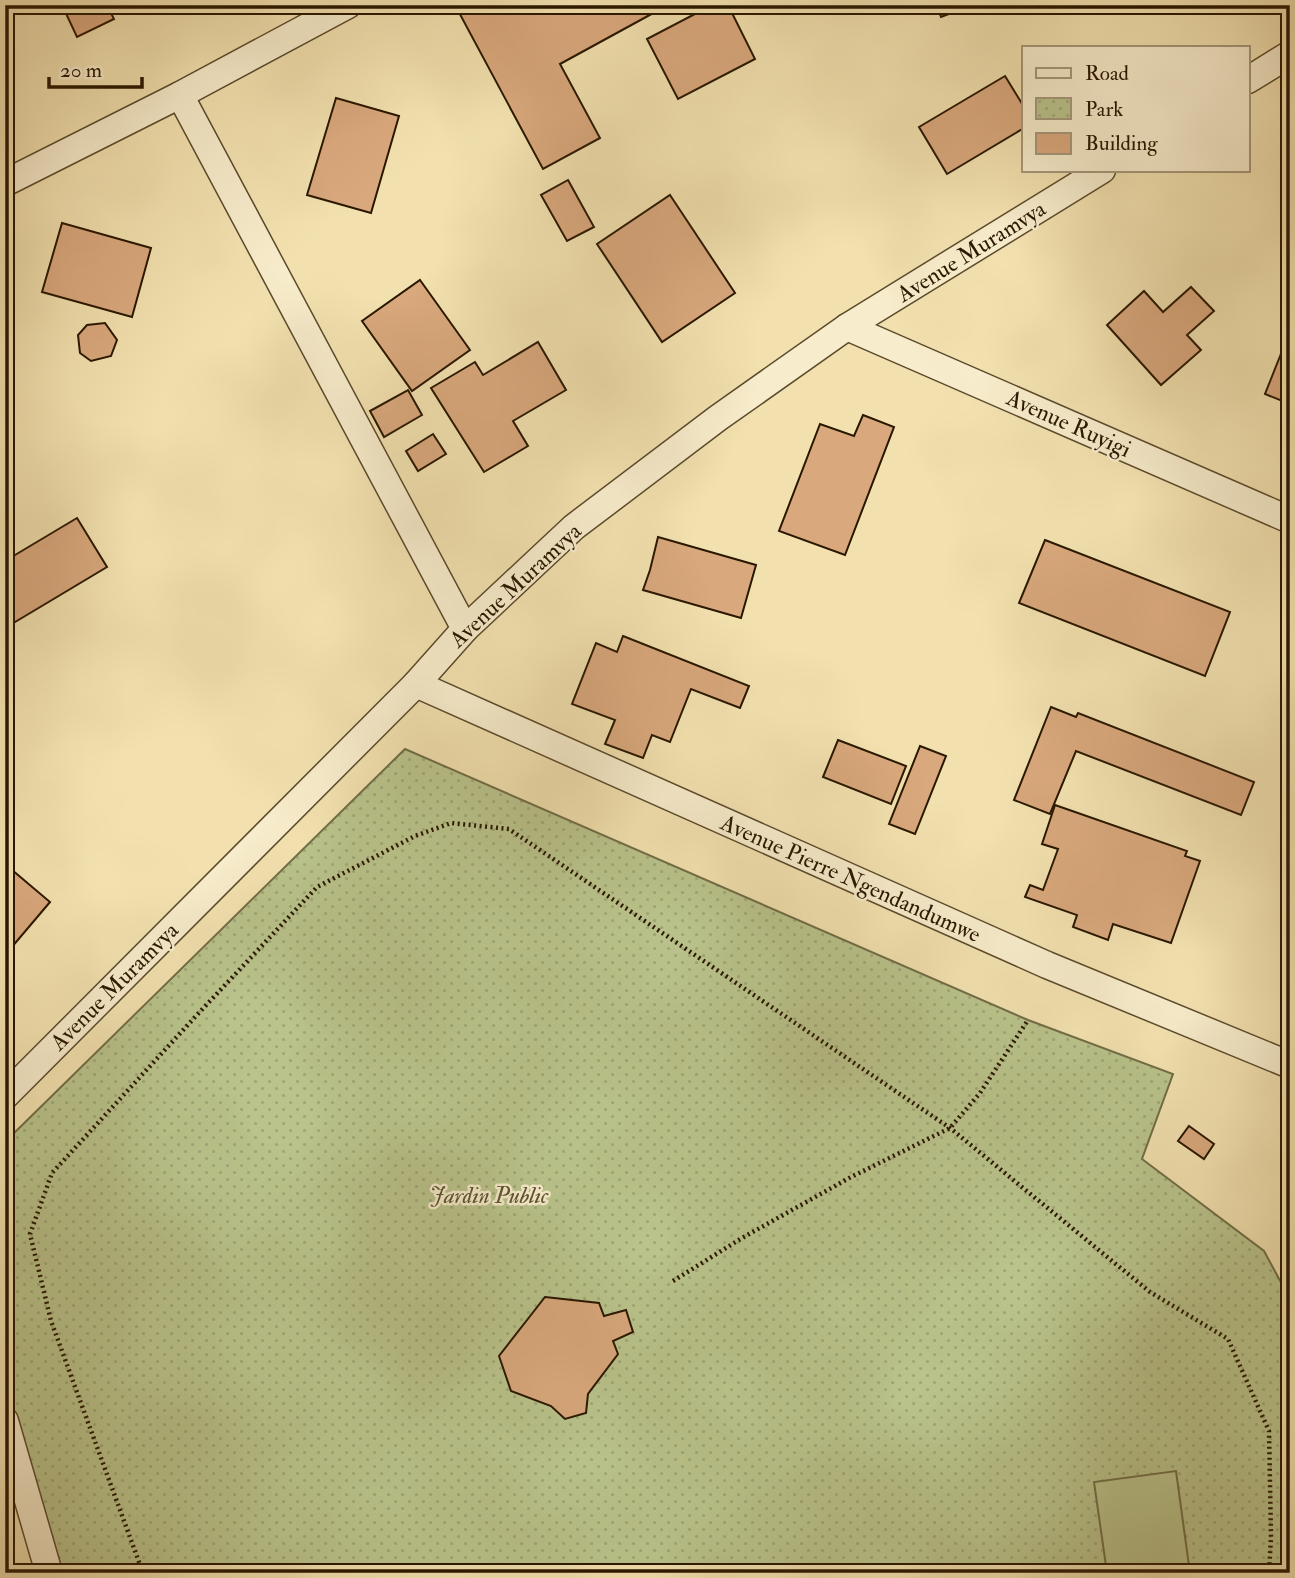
<svg xmlns="http://www.w3.org/2000/svg" width="1295" height="1578" font-family="'IM FELL Double Pica',serif">
<style>
.park{fill:url(#park-dots);stroke:#716d46;stroke-width:2}
.garden{fill:#b9c38b;stroke:#716d46;stroke-width:2}
.building{fill:#d9a87d;stroke:#291700;stroke-width:2}
.lines{fill:none;stroke-linecap:round;stroke-linejoin:round}
.street-casing{stroke:#5b4a2c;stroke-width:29}
.path{stroke:#291700;stroke-width:4.5;stroke-dasharray:2 3.5;stroke-linecap:butt}
.street{stroke:#f7eccb;stroke-width:26}
.labels{text-anchor:middle;stroke-width:5;stroke-linejoin:round;paint-order:stroke}
.street-label{font-size:23px;fill:#291700;stroke:#f7eccb}
.park-label{font-size:23px;font-style:italic;fill:#5b5331;stroke:#f7eccb}
</style>
<defs>
<pattern id="park-dots" width="8" height="8" patternUnits="userSpaceOnUse" patternTransform="scale(1.75)"><rect width="8" height="8" fill="#b9c38b"/><path d="M2 2h.1M6 6h.1" fill="none" stroke="#9fa776" stroke-width="1.8" stroke-linecap="round"/></pattern>
</defs>
<rect width="100%" height="100%" fill="#f2e1af"/>
<filter id="stains"><feTurbulence type="fractalNoise" baseFrequency=".00286" numOctaves="4"/><feColorMatrix values="0 0 0 0 .2 0 0 0 0 .09 0 0 0 0 .02 0 0 0 .5 -.17"/></filter>
<radialGradient id="worn" r=".72"><stop offset=".6" stop-color="#630" stop-opacity="0"/><stop offset="1" stop-color="#630" stop-opacity=".3"/></radialGradient>
<!-- park -->
<path class="park" d="M405,749L1028,1020L1173,1074L1142,1159L1264,1251L1290,1299V1573H60L5,1379V1142Z"/>
<!-- garden -->
<path class="garden" d="M1176,1471L1190,1573H1107L1094,1482Z"/>
<!-- building -->
<g class="building">
<path d="M62,5H107L114,19L77,37Z"/>
<path d="M455,5H531L532,7L536,5H668L560,64L600,138L543,169Z"/>
<path d="M712,5H728L755,59L678,99L647,39Z"/>
<path d="M937,5H973L941,17Z"/>
<path d="M1005,76L1024,107V128L947,174L919,127Z"/>
<path d="M336,98L399,116L371,213L307,195Z"/>
<path d="M568,180L594,227L567,241L541,195Z"/>
<path d="M670,195L735,293L662,342L597,244Z"/>
<path d="M62,223L151,248L132,317L42,292Z"/>
<path d="M420,280L470,350L412,391L362,321Z"/>
<path d="M1191,287L1214,311L1187,335L1201,350L1161,385L1107,325L1144,291L1163,312Z"/>
<path d="M105,323L117,340L111,356L91,361L80,353L78,335L87,325Z"/>
<path d="M1290,331V404L1265,394Z"/>
<path d="M538,342L566,390L513,421L528,446L484,472L431,388L475,362L483,375Z"/>
<path d="M408,390L422,415L384,437L370,411Z"/>
<path d="M863,415L894,427L845,555L779,531L820,424L854,436Z"/>
<path d="M433,434L446,454L418,471L406,451Z"/>
<path d="M77,518L107,567L5,628V561Z"/>
<path d="M658,537L756,565L741,618L643,590L650,570Z"/>
<path d="M1045,540L1230,612L1205,676L1019,603Z"/>
<path d="M623,636L749,686L740,708L691,689L670,742L652,735L643,758L605,744L615,720L572,704L596,643L617,652Z"/>
<path d="M1051,707L1076,717L1078,713L1254,782L1241,815L1076,751L1050,814L1014,800Z"/>
<path d="M838,740L906,766L891,804L823,777Z"/>
<path d="M920,746L946,756L915,834L889,824Z"/>
<path d="M1055,805L1187,851L1185,856L1200,861L1171,943L1113,924L1108,940L1073,927L1077,915L1025,897L1030,885L1043,890L1058,849L1042,844Z"/>
<path d="M5,864L50,902L6,954L5,953Z"/>
<path d="M1189,1126L1214,1144L1204,1159L1178,1141Z"/>
<path d="M545,1297L599,1303L604,1316L626,1310L633,1332L613,1341L618,1354L588,1394L586,1413L565,1419L551,1406L511,1391L499,1356Z"/>
</g>
<g class="lines">
<!-- street casing -->
<g class="street-casing">
<g id="street">
<path d="M1248,80L1290,54"/>
<path d="M180,95L465,629"/>
<path d="M5,183L180,95L348,5"/>
<path d="M847,327L1290,520"/>
<path d="M416,684L1047,965L1290,1065"/>
<path d="M5,1096L416,684L465,629L574,527L718,418L847,327L1102,170"/>
<path d="M5,1421L49,1573"/>
</g>
</g>
<!-- path -->
<g class="path">
<path d="M673,1281L742,1238L851,1177L950,1128L980,1093L1028,1020"/>
<path d="M143,1573L51,1321L30,1234L52,1173L196,1016L317,887L415,836L451,823L509,829L950,1128L1150,1292L1228,1339L1269,1431L1271,1537L1269,1573"/>
</g>
<!-- street -->
<use href="#street" class="street"/>
</g>
<g class="labels">
<!-- street labels -->
<g class="street-label">
<text transform="translate(971 251) rotate(-32)" y="8">Avenue Muramvya</text>
<text transform="translate(1069 423) rotate(24)" y="8">Avenue Ruyigi</text>
<text transform="translate(515 585) rotate(-43)" y="8">Avenue Muramvya</text>
<text transform="translate(851 878) rotate(24)" y="8">Avenue Pierre Ngendandumwe</text>
<text transform="translate(114 986) rotate(-45)" y="8">Avenue Muramvya</text>
</g>
<!-- park labels -->
<g class="park-label">
<text x="489" y="1203">Jardin Public</text>
</g>
</g>
<!-- margin -->
<rect width="1295" height="1578" fill="none" stroke="#f2e1af" stroke-width="28"/>
<rect x="7" y="7" width="1281" height="1564" fill="none" stroke="#291700" stroke-width="3.5"/>
<rect x="14" y="14" width="1267" height="1550" fill="none" stroke="#291700" stroke-width="2"/>
<!-- legend -->
<rect x="1022" y="46" width="228" height="126" fill="#f7eccb" stroke="#a5977a" stroke-width="2"/>
<rect x="1036" y="68" width="35" height="10" fill="#f7eccb" stroke="#a5977a" stroke-width="2"/>
<text x="1085" y="80" font-size="21" fill="#291700">Road</text>
<rect x="1036" y="98" width="35" height="21" fill="url(#park-dots)" stroke="#a5977a" stroke-width="2"/>
<text x="1085" y="116" font-size="21" fill="#291700">Park</text>
<rect x="1036" y="133" width="35" height="21" fill="#d9a87d" stroke="#a5977a" stroke-width="2"/>
<text x="1085" y="150" font-size="21" fill="#291700">Building</text>
<!-- scale -->
<path d="M49 77v10h93v-10" fill="none" stroke="#291700" stroke-width="3.5"/>
<text x="60" y="77" font-size="21" fill="#291700" stroke="#f7eccb" stroke-width="5" paint-order="stroke">20 m</text>
<rect width="100%" height="100%" filter="url(#stains)"/>
<rect width="100%" height="100%" fill="url(#worn)"/>
</svg>
